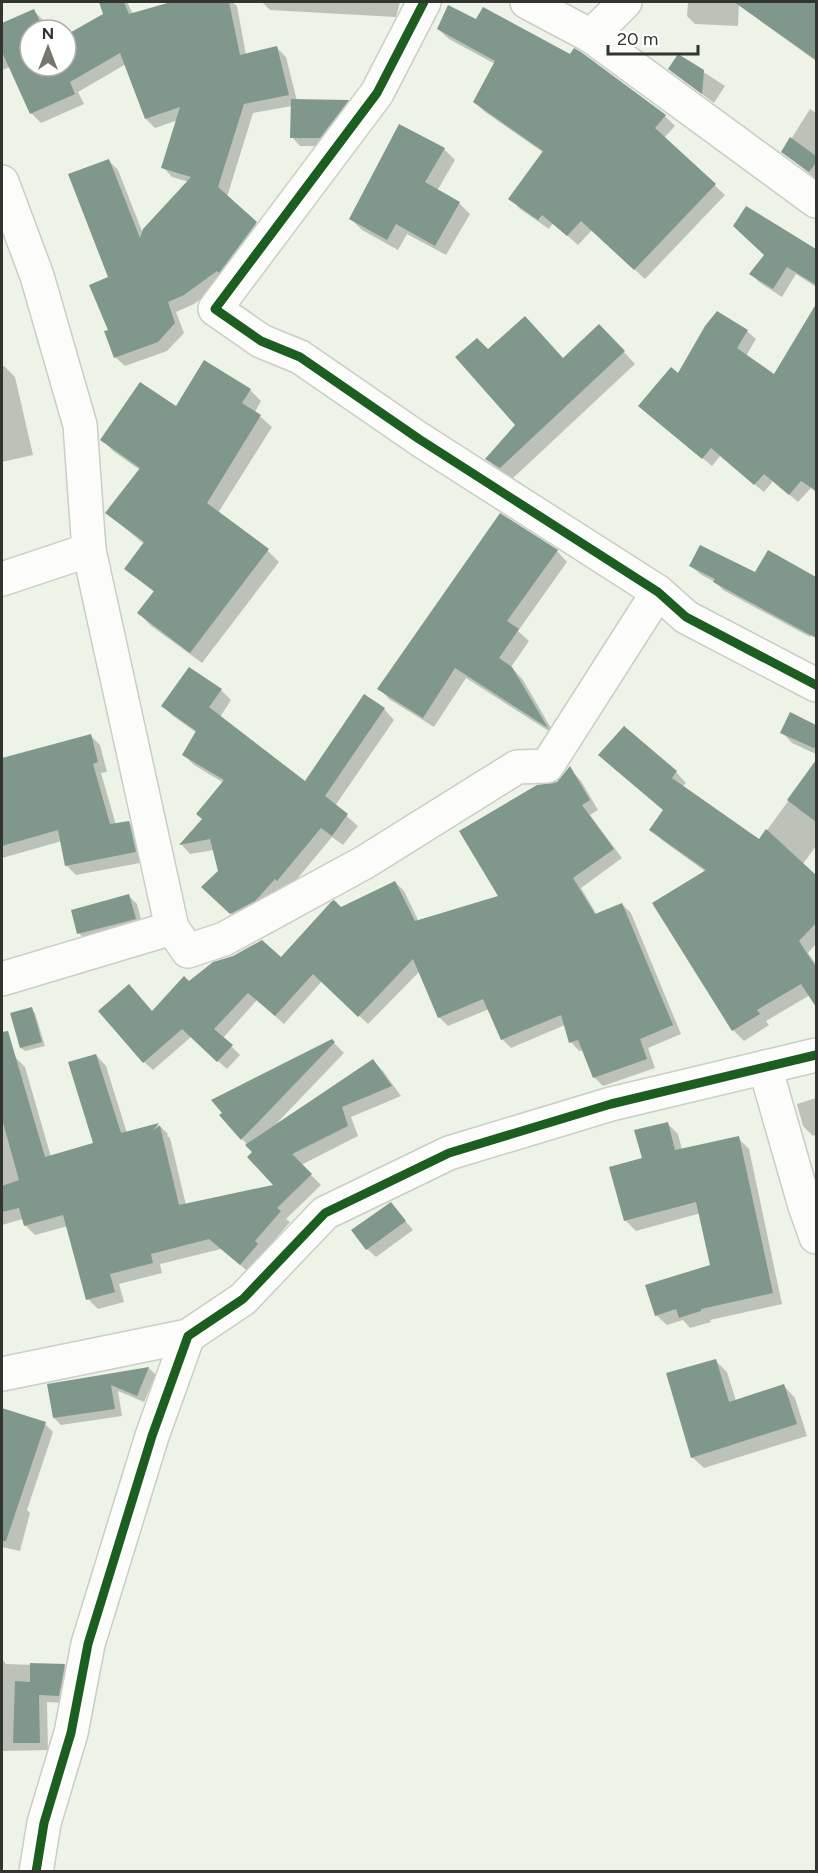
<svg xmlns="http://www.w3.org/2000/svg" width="818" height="1873" font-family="Figtree,sans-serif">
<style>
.shadow{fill:#0003}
.building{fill:#80988b}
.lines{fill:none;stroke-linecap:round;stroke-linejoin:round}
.minor-casing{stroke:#cacec5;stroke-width:36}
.minor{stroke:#fcfdfb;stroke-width:33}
.cycleway-casing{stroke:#fff;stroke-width:13}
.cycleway{stroke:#1b5e20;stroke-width:9}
</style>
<rect width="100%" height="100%" fill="#edf3e7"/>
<!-- shadow -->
<g class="shadow">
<path d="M100,2H127L133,14L205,37L204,2H232L237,6L246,55L277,48L286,57L297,101H348L356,109L328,146H300L292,137V106L253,113L227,197L265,233L228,280L194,304L176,312L184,333L167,351L125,366L115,357L110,331L109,161L118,170L142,231L189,182L172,177L163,167L178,120L155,128L146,119L126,64L78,92L84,104L41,123L32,114L10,67L2,70V25L33,10L43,20L48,30H30V66H66V37L105,15Z"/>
<path d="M262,2H400L396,17L270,10Z"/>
<path d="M688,2H739L738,26L695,24L687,16Z"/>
<path d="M765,2H816V61L763,23L755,15Z"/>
<path d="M477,21L570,56L580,53L665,116L675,126L664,138L725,195L645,279L592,230L578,245L553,223L549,229L520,209L510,198L544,153L485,112L475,102L495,64L449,39L438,29Z"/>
<path d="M679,56L725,86L714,103L674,73Z"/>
<path d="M810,109L816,113V179L783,152Z"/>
<path d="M444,149L455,160L437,191L459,203L470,214L446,255L407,234L398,250L362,230L351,219Z"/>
<path d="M747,208L816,250V287L796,274L782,297L759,282L751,274L766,256Z"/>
<path d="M816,307V492L811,488L798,502L773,481L764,492L720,456L712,466L640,406L678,375L747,331L756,339L746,356L775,376Z"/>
<path d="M611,338L635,364L512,479L499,471L487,459L517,425L488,351L564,360Z"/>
<path d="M4,366L15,377L33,455L2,462V367Z"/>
<path d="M250,390L261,401L255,412L272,427L218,513L268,551L279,562L202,663L150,625L139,613L154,592L126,569L144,544L107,513L140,470L113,451L102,439L177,408Z"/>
<path d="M557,551L567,562L518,631L529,641L511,667L523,680L555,735L466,678L434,727L389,699L379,688Z"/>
<path d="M768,552L816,579V626L810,637L723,590L715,582L700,574L691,566L756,574Z"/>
<path d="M221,690L231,700L220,717L305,783L364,696L384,709L394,720L335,806L358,826L343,845L332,837L288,890L242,924L204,887L219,872L214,850L190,854L181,844L204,820L224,783L194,765L184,755L197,733L173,716L163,706Z"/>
<path d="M791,714L816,726V754L792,743L782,732Z"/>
<path d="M91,736L100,745L107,772L101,773L116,825L129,822L138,832L145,862L76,875L66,865L62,841L2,858V760Z"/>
<path d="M816,763V846L803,864L816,877V944L808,953L816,964V1004L810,995L766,1021L769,1025L744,1041L734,1031L654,904L706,872L662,840L651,830L665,811L611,766L676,772L686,783L682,787L759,841Z"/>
<path d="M572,771L581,781L598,810L590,815L622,858L581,888L597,915L622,904L631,913L681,1034L648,1048L655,1068L603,1086L594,1077L584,1050L579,1051L571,1042L565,1025L511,1048L502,1039L489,1009L448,1026L439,1017L420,971L368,1024L322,981L284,1024L257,1000L223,1038L240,1055L227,1069L191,1037L153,1070L144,1062L153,1012L189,983L282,959L341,908L395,882L404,891L419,922L500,897L557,784Z"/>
<path d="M129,896L137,904L143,927L87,942L79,933Z"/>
<path d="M31,1009L35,1013L45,1046L25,1051L21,1048Z"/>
<path d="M332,1041L344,1053L276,1124L373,1061L383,1071L401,1096L351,1117L358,1136L301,1165L321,1185L286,1219L290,1222L264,1252L267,1255L251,1274L221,1249L160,1264L162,1273L119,1284L124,1302L98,1309L88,1299L68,1226L35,1235L25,1225L23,1219L2,1225V1060L14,1056L25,1067L51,1157L95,1144L96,1055L106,1066L127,1133L159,1125L168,1134L167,1136L170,1138L186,1205L276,1186L254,1152L242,1139Z"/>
<path d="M816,1098V1134L813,1136L803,1126L797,1104Z"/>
<path d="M667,1123L678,1134L682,1150L738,1138L749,1149L782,1304L710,1320L711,1322L690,1328L683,1320L667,1325L656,1315L712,1266L701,1213L636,1231L625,1220L644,1159Z"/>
<path d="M391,1204L413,1230L376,1257L367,1249Z"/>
<path d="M715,1360L727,1372L736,1401L784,1386L795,1398L807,1436L704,1468L692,1457Z"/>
<path d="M149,1368L156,1375L144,1402L118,1391L122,1416L61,1425L54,1418L49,1385Z"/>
<path d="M2,1409L45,1424L53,1432L27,1510L30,1513L20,1551L2,1547Z"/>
<path d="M2,1659L6,1664L64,1666L72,1674L67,1703L47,1702L48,1750L2,1751Z"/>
</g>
<!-- building -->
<g class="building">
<path d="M99,2H124L129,14L171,2H229L240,55L277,46L289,95L244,104L218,187L257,222L219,273L217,271L184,295L168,302L175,323L158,342L114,358L104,331L108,330L89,285L108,277L68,174L109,159L140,238L143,229L191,177L161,168L180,107L145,119L120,53L70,82L75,94L30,114L2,52V23L34,9L44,30H30V66H66V35L103,14Z"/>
<path d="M734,2H816V60Z"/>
<path d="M448,5L476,19L483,7L570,54L574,48L581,52L666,115L655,128L716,184L634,270L581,221L567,236L542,215L538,220L508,199L543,151L473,102L495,61L437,29Z"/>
<path d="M678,54L704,70L702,94L668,69Z"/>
<path d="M291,99L349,100L320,138H290Z"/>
<path d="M399,124L445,148L425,182L460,202L435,246L396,224L387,240L349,219Z"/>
<path d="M790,137L816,156V163L809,172L781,152Z"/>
<path d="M746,206L816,249V285L787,267L773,289L749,274L764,255L733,226Z"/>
<path d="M816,304V491L801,481L789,495L764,474L754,485L711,448L702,459L638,406L671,367L678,373L705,326L717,311L748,330L737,348L774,374Z"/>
<path d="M525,316L563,358L599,324L625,351L500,468L485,459L515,425L455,357L477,338L488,349Z"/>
<path d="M204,360L251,389L242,403L261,415L207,503L269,549L190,653L137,613L154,591L124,569L144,542L105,513L140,468L100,440L140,382L176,406Z"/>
<path d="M500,513L558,550L507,621L519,629L499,658L512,667L548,728L455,668L423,718L377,689Z"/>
<path d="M700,545L755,572L768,550L816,577V638L713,582L715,579L689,566Z"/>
<path d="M189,667L222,689L209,707L305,781L364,694L385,708L325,796L348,814L332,836L321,828L277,881L275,879L255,901L230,914L201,887L218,871L210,839L179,845L202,819L196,814L224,780L182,755L196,731L161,706Z"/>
<path d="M790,712L816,725V749L780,733Z"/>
<path d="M624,726L677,771L672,778L759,839L766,829L816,875V923L799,941L816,967V1007L801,984L757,1010L760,1014L732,1031L652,903L706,870L649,830L663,810L598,755Z"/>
<path d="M91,734L98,762L93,764L110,824L129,821L136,852L65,866L58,830L2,846V758Z"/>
<path d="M816,760V822L787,800Z"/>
<path d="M570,766L590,800L582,805L614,849L573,878L595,914L622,903L673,1025L640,1039L647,1059L593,1078L578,1040L569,1043L561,1015L501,1040L483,999L438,1018L413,959L358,1017L313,974L275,1016L248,993L214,1029L233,1045L217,1062L182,1029L143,1063L98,1011L129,984L152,1011L184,976L189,981L213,962L233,956L262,940L281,957L331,902L334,900L341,907L395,881L415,921L498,896L459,831L537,785L557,782Z"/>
<path d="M129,894L136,919L77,934L71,910Z"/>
<path d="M32,1007L42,1042L20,1048L10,1013Z"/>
<path d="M8,1031L45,1157L93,1143L68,1062L96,1054L121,1133L159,1123L153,1130L160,1126L179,1205L273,1185L247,1157L252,1152L245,1145L373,1059L392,1086L342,1107L348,1126L292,1154L312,1174L277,1208L281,1211L255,1241L258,1244L240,1265L209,1239L151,1254L153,1263L110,1274L115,1292L86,1300L63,1215L24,1226L19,1208L2,1212V1186L19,1180L2,1119V1032Z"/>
<path d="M332,1039L335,1042L241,1140L219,1115L222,1113L211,1100Z"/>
<path d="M668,1122L675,1150L739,1136L773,1293L701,1309V1311L679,1318L676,1309L655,1316L645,1285L710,1265L696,1202L624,1221L609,1167L642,1158L634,1130Z"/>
<path d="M391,1202L406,1221L366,1250L351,1230Z"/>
<path d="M716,1359L729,1402L784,1384L797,1424L691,1458L666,1373Z"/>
<path d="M149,1367L137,1396L111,1385L115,1409L53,1418L47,1384Z"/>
<path d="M2,1408L46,1422L6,1541H2Z"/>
<path d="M30,1663L65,1664L59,1696L39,1695L40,1743H13L15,1681L30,1682Z"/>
</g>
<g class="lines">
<!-- minor casing -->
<g class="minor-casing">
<g id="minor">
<path d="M424,2L377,93L215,309L261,341L300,357L419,439L658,592L686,617L816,685"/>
<path d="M527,2L591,36L816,201"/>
<path d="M591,36L625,2"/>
<path d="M2,182L37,276L80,425L89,550L172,928"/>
<path d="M2,579L89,550"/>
<path d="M2,979L172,928L188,951L224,939L365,862L517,767L547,766L658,592"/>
<path d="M765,1067L805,1206L816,1237"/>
<path d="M2,1374L188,1336"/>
<path d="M36,1872L44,1823L71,1733L88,1644L152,1436L188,1336L243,1299L325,1213L449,1153L611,1104L816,1055"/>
</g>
</g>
<!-- minor -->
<use href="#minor" class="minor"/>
<!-- cycleway casing -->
<g class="cycleway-casing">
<g id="cycleway">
<path d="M424,2L377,93L215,309L261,341L300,357L419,439L658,592L686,617L816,685"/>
<path d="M36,1872L44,1823L71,1733L88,1644L152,1436L188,1336L243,1299L325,1213L449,1153L611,1104L816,1055"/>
</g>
</g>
<!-- cycleway -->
<use href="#cycleway" class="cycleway"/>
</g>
<!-- border -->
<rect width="818" height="1873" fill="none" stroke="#31352d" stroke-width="6"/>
<!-- north arrow -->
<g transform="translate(48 48)"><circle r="28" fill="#ffffff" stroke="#adaeab" stroke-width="1.5"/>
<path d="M0-4.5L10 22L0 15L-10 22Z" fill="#73786e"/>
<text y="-9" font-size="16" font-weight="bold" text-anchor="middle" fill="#31352d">N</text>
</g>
<!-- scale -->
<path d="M608 45v9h90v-9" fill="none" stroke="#31352d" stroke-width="3"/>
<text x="617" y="45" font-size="18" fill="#31352d" stroke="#ffffff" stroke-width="4.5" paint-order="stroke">20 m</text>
</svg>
